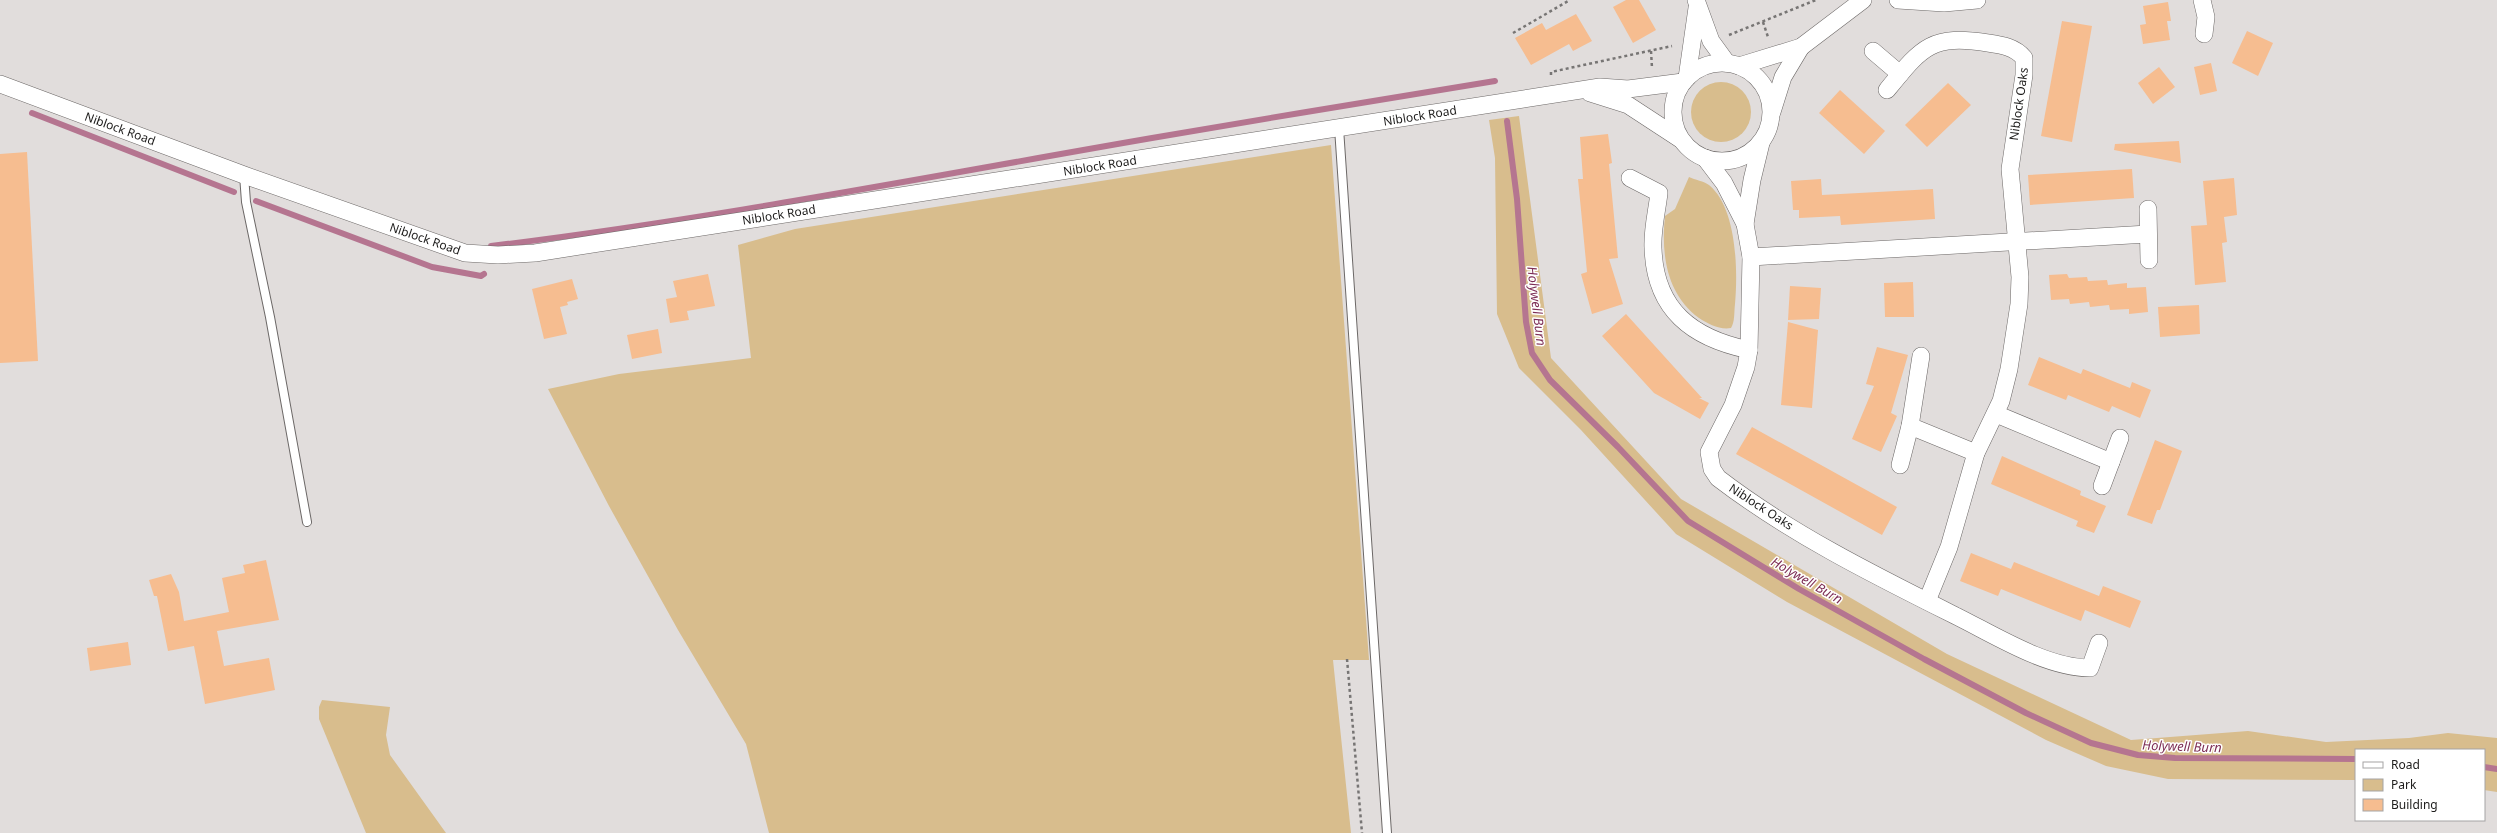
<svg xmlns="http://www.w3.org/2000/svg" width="2497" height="833" font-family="'Noto Sans',sans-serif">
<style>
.green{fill:#d8bd8d}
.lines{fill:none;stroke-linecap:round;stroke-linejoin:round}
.stream{stroke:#b57590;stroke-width:6}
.building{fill:#f6bd90}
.lane-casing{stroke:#6c6867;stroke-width:10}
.street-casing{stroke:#6c6867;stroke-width:18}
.path{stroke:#777574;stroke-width:2.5;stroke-dasharray:3 3;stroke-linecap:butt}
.lane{stroke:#fff;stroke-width:8}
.street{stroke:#fff;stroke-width:17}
.labels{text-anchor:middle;stroke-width:3;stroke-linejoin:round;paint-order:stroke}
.street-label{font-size:12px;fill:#1d1c1b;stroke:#fff}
.water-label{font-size:13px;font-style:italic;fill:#7d2e55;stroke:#fff}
</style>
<rect width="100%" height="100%" fill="#e1dddc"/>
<!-- green -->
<g class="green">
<circle cx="1721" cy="112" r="30"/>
<path d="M1519,116L1551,358L1681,499L1947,654L2131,740L2248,731L2326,742L2409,738L2448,733L2497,738V792L2484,790V750H2356V780L2168,779L2106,766L2046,740L1787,602L1676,534L1581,430L1519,368L1497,314L1495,158L1489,120Z"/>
<path d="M1331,145L1369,660H1333L1351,833H769L746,744L678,630L609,506L548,389L619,374L751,358L738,245L795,229Z"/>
<path d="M1689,177C1695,180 1704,181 1709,185C1737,208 1738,271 1735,304C1734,312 1735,322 1731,328C1720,330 1708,324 1699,318C1666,294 1661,253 1665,216L1675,209Z"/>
<path d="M322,700L390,707L386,735L390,755L446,833H366L319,719V707Z"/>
</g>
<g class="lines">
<!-- stream -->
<g class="stream">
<path d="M32,113L234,192"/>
<path d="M1507,121L1517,199L1526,322L1532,353L1550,380L1618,447L1688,521L1799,589L1924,659L2026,713L2091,743L2138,755L2175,758L2356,759"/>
<path d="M256,201L432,267L481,276L484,274"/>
<path d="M491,246C713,219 932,176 1152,138C1266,118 1381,100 1495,81"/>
<path d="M2484,767L2497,769"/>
</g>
</g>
<!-- building -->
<g class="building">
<path d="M1626,0H1639L1656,30L1633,43L1613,7Z"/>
<path d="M2168,2L2171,21H2167L2170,40L2143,44L2140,25L2146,24L2143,6Z"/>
<path d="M1576,14L1592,41L1573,51L1569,44L1531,65L1515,38L1542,23L1546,30Z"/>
<path d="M2062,21L2092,26L2072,142L2041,136Z"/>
<path d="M2247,31L2273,43L2258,76L2232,63Z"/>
<path d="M2211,63L2217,91L2200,95L2194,67Z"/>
<path d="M2159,67L2175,87L2153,104L2138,83Z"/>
<path d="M1948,83L1971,105L1927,147L1905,125Z"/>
<path d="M1840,90L1885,131L1864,154L1819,113Z"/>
<path d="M1608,134L1612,163L1609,164L1618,258L1609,259L1623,304L1592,314L1581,274L1587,272L1578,179H1583L1580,137Z"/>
<path d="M2179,141L2181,163L2114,150L2115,144Z"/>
<path d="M27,152L38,361L0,363V154Z"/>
<path d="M2132,169L2134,198L2030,205L2028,175Z"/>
<path d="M2234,178L2237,215L2224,217L2227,242L2222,243L2226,282L2195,285L2191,226L2207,225L2203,181Z"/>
<path d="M1821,179L1822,195L1933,189L1935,219L1841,225L1840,216L1799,218V210H1793L1791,181Z"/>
<path d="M708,274L715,306L687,311L689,320L670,323L666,299L677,297L673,281Z"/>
<path d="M2067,274L2069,278L2087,277L2088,281L2107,280L2108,285L2127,283V288L2146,287L2148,312L2129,314V309L2110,310L2109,305L2090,307L2089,302L2070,304L2069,299L2051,300L2049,275Z"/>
<path d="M572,279L578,299L567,302L568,305L560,307L567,334L544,339L532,289Z"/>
<path d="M1913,282L1914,317H1885L1884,283Z"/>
<path d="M1790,286L1821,288L1819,319L1788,320Z"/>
<path d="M2199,305L2200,334L2160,337L2158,307Z"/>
<path d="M1626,314L1702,398H1699L1709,403L1700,419L1654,393L1602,336Z"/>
<path d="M1788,322L1818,330L1812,408L1781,405Z"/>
<path d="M658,329L662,353L632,359L627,335Z"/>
<path d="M1877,347L1908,355L1891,413L1897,416L1881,452L1852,439L1874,386L1866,384Z"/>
<path d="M2039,357L2081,374L2083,369L2130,388L2132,382L2151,390L2140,418L2112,406L2109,412L2068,395L2066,400L2028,385Z"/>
<path d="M1752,427L1897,507L1882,535L1736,454Z"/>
<path d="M2155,440L2182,451L2160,510H2157L2152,524L2127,515Z"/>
<path d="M2002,456L2081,491L2080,495L2106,506L2094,533L2076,526L2078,521L1991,484Z"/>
<path d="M1971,553L2011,569L2014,562L2099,596L2103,586L2141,601L2130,628L2085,610L2081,621L2001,589L1998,596L1960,581Z"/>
<path d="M266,560L279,620L217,631L224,666L269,658L275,690L205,704L194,646L168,651L157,596H154L149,580L171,574L179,592L184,621L229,612L222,578L245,573L243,565Z"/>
<path d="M128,642L131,665L90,671L87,648Z"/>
</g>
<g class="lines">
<!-- lane casing -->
<g class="lane-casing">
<g id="lane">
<path d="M1339,128L1387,833"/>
<path d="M244,175L246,202L270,317L307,522"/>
</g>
</g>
<!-- street casing -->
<g class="street-casing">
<g id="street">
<path d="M1696,0L1711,41L1727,63"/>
<path d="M1898,0L1944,3L1977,0"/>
<path d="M2202,0L2206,17L2204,34"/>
<path d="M1873,51L1900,74"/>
<circle cx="1722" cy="112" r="49"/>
<path d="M1739,66L1801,47L1863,0"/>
<path d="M1687,78L1697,8"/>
<path d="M0,84L244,175L465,253L498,255L535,253L1600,87L1628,89L1683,82"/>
<path d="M1887,90C1922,47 1931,34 1988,43C2002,45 2015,47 2024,58V75L2010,169L2020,277L2019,304L2009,369L2001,401L1976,453L1949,547L1927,601"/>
<path d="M1590,93L1628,105L1680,139"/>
<path d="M1772,112L1783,77L1801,47"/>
<path d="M1705,158L1724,183L1745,224L1751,257L1749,350L1746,367L1733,405L1709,452L1712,469L1718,478C1791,534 1876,576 1958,617C1996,636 2047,668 2090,668L2099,643"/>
<path d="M1630,178L1659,193C1657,211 1652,230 1653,248C1655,310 1692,338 1749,350"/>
<path d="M2148,209L2149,260"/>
<path d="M1745,224L1752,180L1761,143"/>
<path d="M1751,257L2148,234"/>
<path d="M1996,414L2111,462"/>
<path d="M1910,426L1976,453"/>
<path d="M1900,465L1910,426L1921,356"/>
<path d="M2102,486L2120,438"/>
</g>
</g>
<!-- path -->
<g class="path">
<path d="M1763,22L1768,37"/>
<path d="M1513,33L1570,0"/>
<path d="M1729,35L1816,0"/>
<path d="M1651,51L1652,68"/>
<path d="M1551,75V72L1672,46"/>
<path d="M1347,659L1362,833"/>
</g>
<!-- lane -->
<use href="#lane" class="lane"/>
<!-- street -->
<use href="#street" class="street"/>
</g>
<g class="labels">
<!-- street labels -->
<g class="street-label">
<text transform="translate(2019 104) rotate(-82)" y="4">Niblock Oaks</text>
<text transform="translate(1420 116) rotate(-9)" y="4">Niblock Road</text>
<text transform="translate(120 129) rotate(20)" y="4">Niblock Road</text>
<text transform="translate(1100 166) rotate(-9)" y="4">Niblock Road</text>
<text transform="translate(779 215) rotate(-9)" y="4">Niblock Road</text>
<text transform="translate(425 239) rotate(19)" y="4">Niblock Road</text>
<text transform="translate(1761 507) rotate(33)" y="4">Niblock Oaks</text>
</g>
<!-- water labels -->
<g class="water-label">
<text transform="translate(1537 306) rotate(83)" y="5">Holywell Burn</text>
<text transform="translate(1807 580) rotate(30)" y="5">Holywell Burn</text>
<text transform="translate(2182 746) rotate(2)" y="5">Holywell Burn</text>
</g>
</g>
<!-- legend -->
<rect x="2355" y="749" width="130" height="72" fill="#ffffff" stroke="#a5a4a4"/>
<rect x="2363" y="762" width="20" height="6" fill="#ffffff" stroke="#a5a4a4"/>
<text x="2391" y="769" font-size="12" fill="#1d1c1b">Road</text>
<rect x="2363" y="779" width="20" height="12" fill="#d8bd8d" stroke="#a5a4a4"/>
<text x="2391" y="789" font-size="12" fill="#1d1c1b">Park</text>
<rect x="2363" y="799" width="20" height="12" fill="#f6bd90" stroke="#a5a4a4"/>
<text x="2391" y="809" font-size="12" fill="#1d1c1b">Building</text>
</svg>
